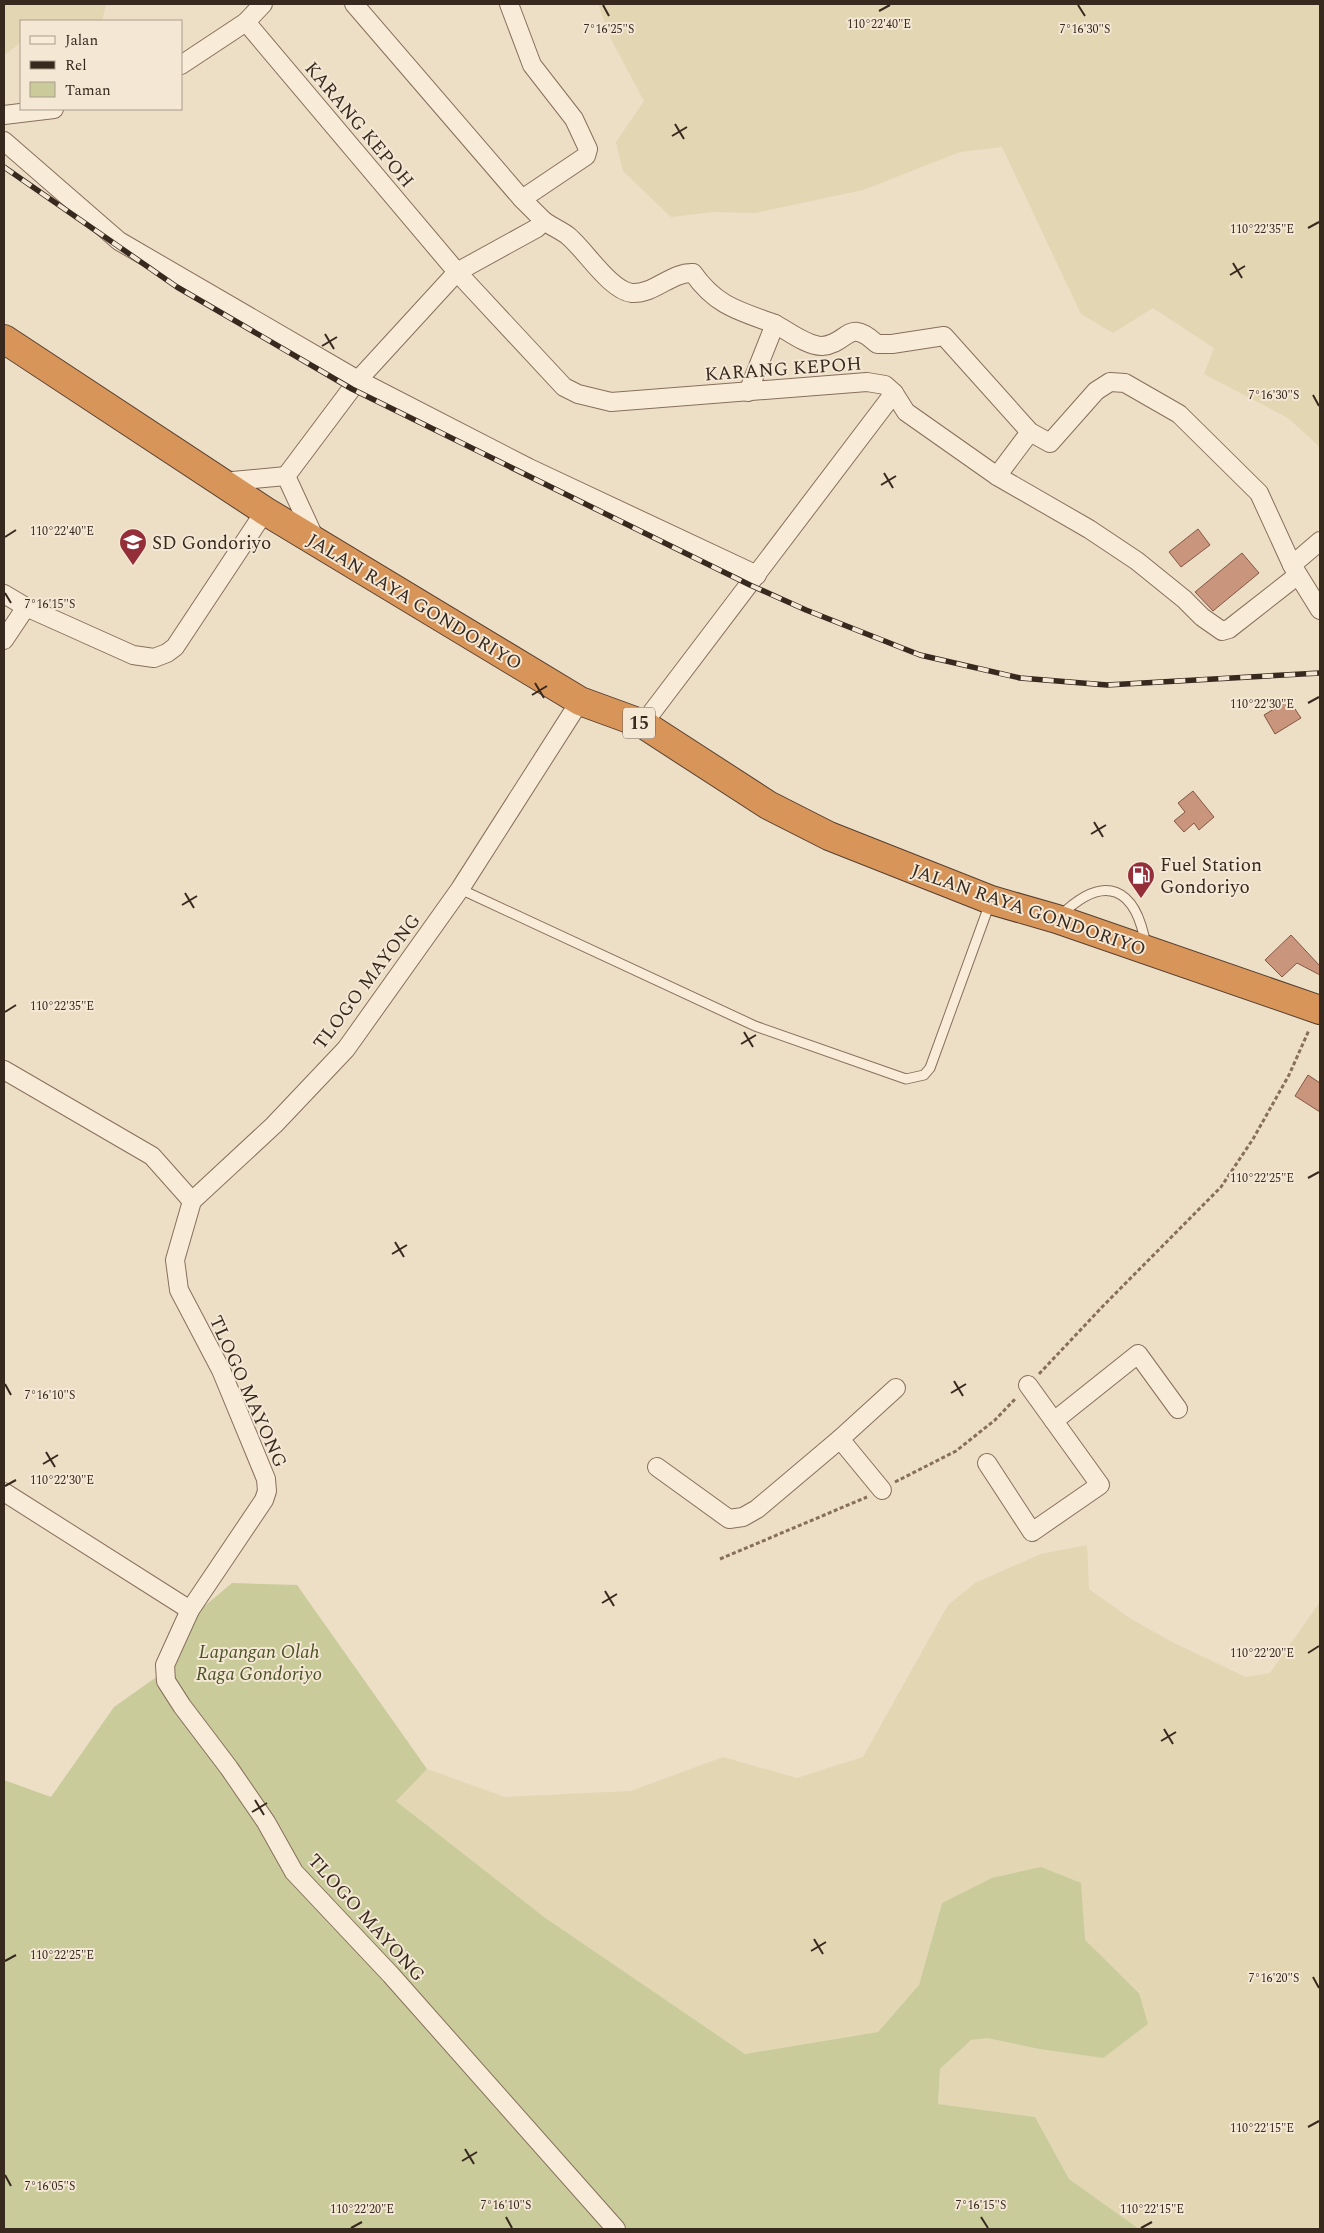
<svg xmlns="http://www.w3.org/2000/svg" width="1324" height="2233" font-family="Spectral,serif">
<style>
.farmland{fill:#e2d6b3}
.green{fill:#c9cb9a}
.building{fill:#c9967d;stroke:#855743}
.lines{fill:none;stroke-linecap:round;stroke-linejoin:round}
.lane-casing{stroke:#876f5c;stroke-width:11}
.street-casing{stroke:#876f5c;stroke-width:20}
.highway-casing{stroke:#553e30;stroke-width:30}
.path{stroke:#876f5c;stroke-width:3;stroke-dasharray:4 2.5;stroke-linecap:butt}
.lane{stroke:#f8ecd9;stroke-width:9}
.street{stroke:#f8ecd9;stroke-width:18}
.highway{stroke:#d8955a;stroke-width:28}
.rail-casing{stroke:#38291f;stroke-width:5.5}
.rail{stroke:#f4e8d5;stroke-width:4;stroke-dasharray:11;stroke-linecap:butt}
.ticks{fill:none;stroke:#38291f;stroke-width:2}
.labels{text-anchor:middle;stroke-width:4;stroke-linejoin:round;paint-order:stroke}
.shield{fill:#f4e8d5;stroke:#706256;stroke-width:1}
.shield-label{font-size:18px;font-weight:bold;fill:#38291f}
.street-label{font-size:19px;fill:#38291f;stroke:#f4e8d5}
.poi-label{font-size:19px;fill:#38291f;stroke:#f4e8d5;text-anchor:start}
.park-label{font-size:19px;font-style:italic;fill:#4c5427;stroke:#f4e8d5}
.ticks-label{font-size:12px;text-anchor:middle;fill:#38291f;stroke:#f4e8d5;stroke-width:4;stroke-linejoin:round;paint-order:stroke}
</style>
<rect width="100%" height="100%" fill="#eddec6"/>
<!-- farmland -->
<g class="farmland">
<path d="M4,4H106L102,21H21V42L6,54H4Z"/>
<path d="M598,4H1320V447L1288,418L1204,374L1214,348L1153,308L1113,333L1081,314L1002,147L960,152L863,190L755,213L713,212L671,217L623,171L616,142L644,101L612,41Z"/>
<path d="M1087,1545L1089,1589L1131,1619L1176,1644L1246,1677L1270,1673L1320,1602V2229H1139L1069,2179L1035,2117L938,2104L940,2069L971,2040L987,2038L1039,2049L1103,2058L1139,1992L1084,1940L942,1902L919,1985L878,2032L745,2054L544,1917L395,1800L427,1769L505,1797L631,1791L723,1757L797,1778L863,1757L948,1605L975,1583L1041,1554Z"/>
</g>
<!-- green -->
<path class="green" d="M232,1583L297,1585L427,1769L396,1801L544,1917L745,2054L878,2032L919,1985L942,1903L992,1878L1041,1867L1081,1883L1085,1940L1139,1993L1148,2024L1103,2058L1039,2049L987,2038L971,2040L940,2069L938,2104L1035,2117L1069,2179L1139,2229H4V1780L51,1797L114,1707L165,1671L201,1609Z"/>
<!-- building -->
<g class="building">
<path d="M1198,529L1210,545L1181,567L1169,552Z"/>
<path d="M1242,553L1259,573L1213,611L1195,592Z"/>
<path d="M1289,700L1301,718L1275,734L1264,715Z"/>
<path d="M1193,791L1214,817L1199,830L1194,823L1184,832L1174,821L1185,812L1178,803Z"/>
<path d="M1291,935L1320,966V975L1297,963L1282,977L1265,960Z"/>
<path d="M1308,1075L1320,1083V1112L1295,1096Z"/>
</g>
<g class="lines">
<!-- lane casing -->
<g class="lane-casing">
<g id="lane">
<path d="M460,889L755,1026L906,1079L924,1075L930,1068L990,903"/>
<path d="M1060,916C1105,872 1136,887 1146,946"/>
</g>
</g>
<!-- street casing -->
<g class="street-casing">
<g id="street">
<path d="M263,4L246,22L457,272L564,387L578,394L611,402L867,382L885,385L894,393L643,724"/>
<path d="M509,4L532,65L574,119L588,149L586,156L522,199"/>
<path d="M181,65L246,22"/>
<path d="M4,115L54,109"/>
<path d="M4,141L119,241L358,380L529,468L757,575"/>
<path d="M544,221C551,226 560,230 567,235C584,248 610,291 632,293C655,294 671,272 693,273C716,306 739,311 775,324L748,392"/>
<path d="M775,324C788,331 807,346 822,346C849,344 847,316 877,344H892L944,336L1030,432"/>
<path d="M894,393L906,412L997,476L1089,529L1137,561L1184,599L1202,617L1222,631L1229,629L1298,575"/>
<path d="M286,476L358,380L457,272L537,228L544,221L522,199L354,4"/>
<path d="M286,476L316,541"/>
<path d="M997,476L1030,432L1050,443L1096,391L1110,382L1125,383L1179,414L1259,493L1292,565L1320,610"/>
<path d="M222,482L286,476"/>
<path d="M1292,565L1320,541"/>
<path d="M4,594L26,607"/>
<path d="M4,640L26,607L133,655L154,658L167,653L175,647L265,511"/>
<path d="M580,701L460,889L346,1049L274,1125L192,1201L175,1260L179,1290L221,1370L266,1479L267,1491L264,1500L190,1610L165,1665L166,1681L182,1706L229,1768L266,1822L294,1872L391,1975L616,2229"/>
<path d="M4,1070L152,1156L192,1201"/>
<path d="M1054,1421L1138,1354L1178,1409"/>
<path d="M987,1463L1032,1532L1100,1485L1028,1385"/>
<path d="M657,1467L729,1519L743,1517L757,1509L840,1439"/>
<path d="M882,1490L840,1439L896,1388"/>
<path d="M4,1492L190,1610"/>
</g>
</g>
<!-- highway casing -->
<g class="highway-casing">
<path id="highway" d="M4,339L265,511L580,701L643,724L768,805L829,836L991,900L1057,919L1320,1010"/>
</g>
<!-- path -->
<g class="path">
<path d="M1039,1374L1103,1306L1221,1187L1253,1139L1289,1075L1309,1030"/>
<path d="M895,1482L956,1451L995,1420L1016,1398"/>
<path d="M720,1559L867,1497"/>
</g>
<!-- lane -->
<use href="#lane" class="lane"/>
<!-- street -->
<use href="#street" class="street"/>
<!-- highway -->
<use href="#highway" class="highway"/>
<!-- rail casing -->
<g class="rail-casing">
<path id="rail" d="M4,167L177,287L352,389L750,585L806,610L920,655L1020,678L1107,685L1320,673"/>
</g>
<!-- rail -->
<use href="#rail" class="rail"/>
</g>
<!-- ticks -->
<path class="ticks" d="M603,5L609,16M1078,5L1085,16M879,11L890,5M675,124L684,139M672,136L687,127M1308,228L1319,222M1233,263L1242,278M1230,275L1245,266M325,334L334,349M322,346L337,337M1313,395L1319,406M884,473L893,488M881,485L896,476M5,537L16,530M5,593L11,603M535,683L544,698M532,695L547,686M1308,703L1319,697M1094,822L1103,837M1091,834L1106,825M185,893L194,908M182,905L197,896M5,1012L16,1005M744,1032L753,1047M741,1044L756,1035M1308,1178L1319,1172M395,1242L404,1257M392,1254L407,1245M954,1381L963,1396M5,1384L11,1395M951,1393L966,1384M46,1452L55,1467M43,1464L58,1455M5,1486L16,1480M605,1591L614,1606M602,1603L617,1594M1308,1653L1319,1646M1164,1729L1173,1744M1161,1741L1176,1732M255,1800L264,1815M252,1812L267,1803M814,1939L823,1954M811,1951L826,1942M5,1961L16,1955M1313,1977L1319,1988M1308,2127L1319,2121M465,2149L474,2164M462,2161L477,2152M5,2175L11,2186M506,2217L512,2228M981,2217L988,2228M351,2228L362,2222M1141,2228L1152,2222"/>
<!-- icons -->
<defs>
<g id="school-pin" transform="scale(1.4375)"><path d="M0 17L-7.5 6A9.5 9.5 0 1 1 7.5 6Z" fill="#942e38" stroke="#f4e8d5"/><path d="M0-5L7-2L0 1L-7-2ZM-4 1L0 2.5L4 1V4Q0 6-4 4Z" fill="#fff"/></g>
<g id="fuel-pin" transform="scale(1.4375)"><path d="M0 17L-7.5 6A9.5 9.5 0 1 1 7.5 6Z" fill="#942e38" stroke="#f4e8d5"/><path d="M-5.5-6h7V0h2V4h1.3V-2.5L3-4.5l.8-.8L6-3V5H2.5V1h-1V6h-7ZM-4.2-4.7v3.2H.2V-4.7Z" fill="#fff"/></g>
</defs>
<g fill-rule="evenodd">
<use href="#school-pin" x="133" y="542"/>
<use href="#fuel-pin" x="1141" y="875"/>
</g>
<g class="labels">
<!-- shield labels -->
<rect class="shield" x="623" y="707.5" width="32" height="31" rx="4"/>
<g class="shield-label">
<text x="639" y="729">15</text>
</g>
<!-- street labels -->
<g class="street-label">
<text transform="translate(360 124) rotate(50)" y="7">KARANG KEPOH</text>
<text transform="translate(783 368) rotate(-4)" y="7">KARANG KEPOH</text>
<text transform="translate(415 601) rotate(31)" y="7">JALAN RAYA GONDORIYO</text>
<text transform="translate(1029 909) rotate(19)" y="7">JALAN RAYA GONDORIYO</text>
<text transform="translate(366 981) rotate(-53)" y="7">TLOGO MAYONG</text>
<text transform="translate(249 1391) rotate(66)" y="7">TLOGO MAYONG</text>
<text transform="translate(367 1917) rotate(48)" y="7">TLOGO MAYONG</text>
</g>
<!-- poi labels -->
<g class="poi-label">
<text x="152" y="549">SD Gondoriyo</text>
<text x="1160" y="871">Fuel Station<tspan x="1160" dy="22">Gondoriyo</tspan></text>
</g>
<!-- park labels -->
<g class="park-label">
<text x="259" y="1658">Lapangan Olah<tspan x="259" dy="22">Raga Gondoriyo</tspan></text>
</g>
</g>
<g class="ticks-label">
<text x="879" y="28">110°22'40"E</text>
<text x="1085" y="33">7°16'30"S</text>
<text x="609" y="33">7°16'25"S</text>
<text x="1262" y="233">110°22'35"E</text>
<text x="1274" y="399">7°16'30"S</text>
<text x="62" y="535">110°22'40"E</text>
<text x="50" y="608">7°16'15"S</text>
<text x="1262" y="708">110°22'30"E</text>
<text x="62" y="1010">110°22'35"E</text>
<text x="1262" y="1182">110°22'25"E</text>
<text x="50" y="1399">7°16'10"S</text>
<text x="62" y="1484">110°22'30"E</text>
<text x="1262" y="1657">110°22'20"E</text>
<text x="62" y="1959">110°22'25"E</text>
<text x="1274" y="1982">7°16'20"S</text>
<text x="1262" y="2132">110°22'15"E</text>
<text x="50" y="2190">7°16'05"S</text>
<text x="506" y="2209">7°16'10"S</text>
<text x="981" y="2209">7°16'15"S</text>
<text x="362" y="2213">110°22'20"E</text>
<text x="1152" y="2213">110°22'15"E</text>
</g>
<!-- border -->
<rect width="1324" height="2233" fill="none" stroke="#38291f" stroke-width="10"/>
<!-- legend -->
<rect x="20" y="20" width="162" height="90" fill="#f4e8d5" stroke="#a99c8c"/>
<rect x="30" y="36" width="25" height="8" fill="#f8ecd9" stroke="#a99c8c"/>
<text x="65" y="45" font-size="15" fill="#38291f">Jalan</text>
<rect x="30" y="61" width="25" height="8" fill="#38291f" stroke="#a99c8c"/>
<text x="65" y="70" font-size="15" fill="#38291f">Rel</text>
<rect x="30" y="82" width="25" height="15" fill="#c9cb9a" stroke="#a99c8c"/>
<text x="65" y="95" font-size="15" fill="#38291f">Taman</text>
</svg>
